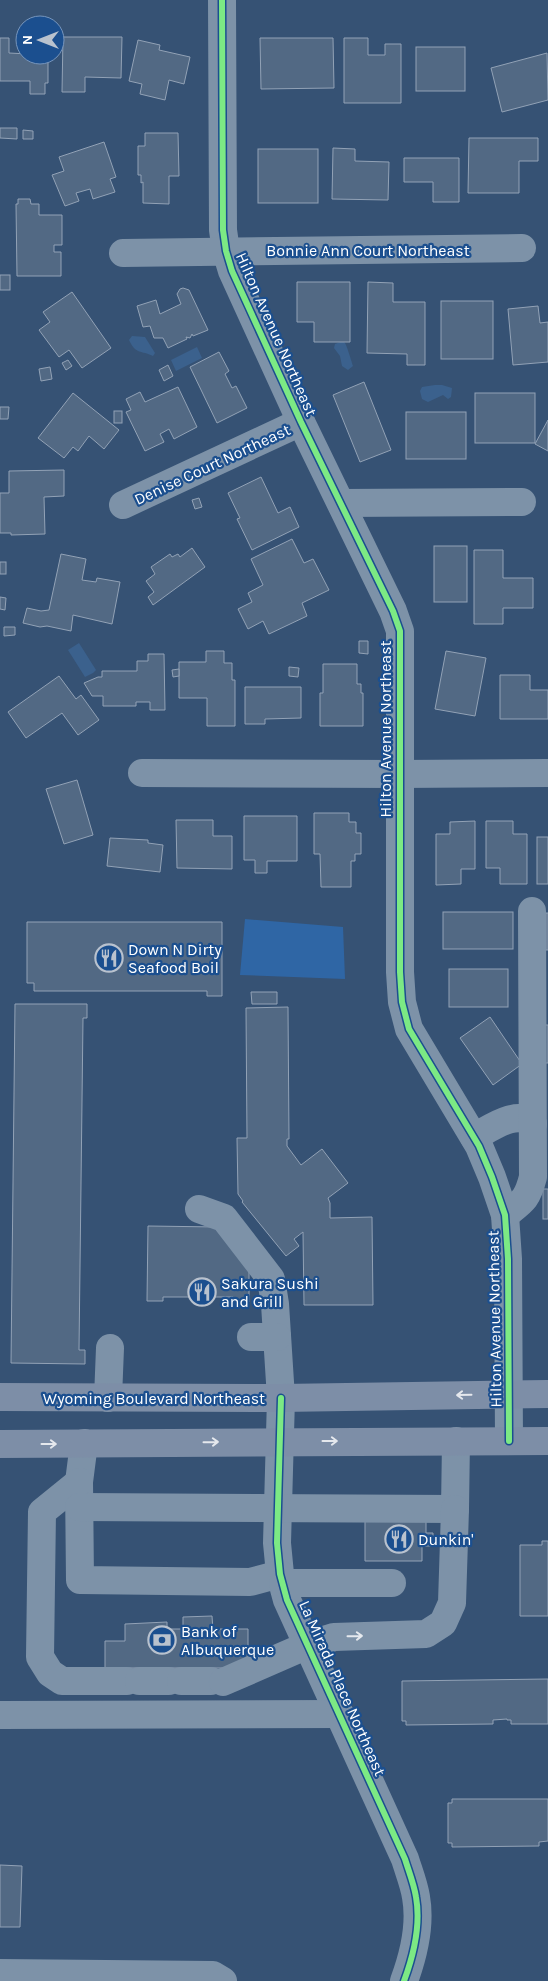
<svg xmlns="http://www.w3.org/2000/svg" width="548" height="1981" font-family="Karla,sans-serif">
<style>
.green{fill:#2f66a5}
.water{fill:#3b618d}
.building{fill:#526984;stroke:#92a2b6}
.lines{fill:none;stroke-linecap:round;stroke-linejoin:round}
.minor{stroke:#7d92a8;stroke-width:28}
.major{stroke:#7d8ea7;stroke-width:28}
.cycleway-casing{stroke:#1b4f8f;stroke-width:9}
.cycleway{stroke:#7ce984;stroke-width:6}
.oneway{stroke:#e5e8ed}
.oneway2{stroke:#e5e9ee}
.labels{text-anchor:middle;stroke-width:4.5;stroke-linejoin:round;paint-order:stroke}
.street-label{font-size:16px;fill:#fff;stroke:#1b4f8f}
.poi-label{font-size:16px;fill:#fff;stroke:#1b4f8f;text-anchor:start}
</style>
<rect width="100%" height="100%" fill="#365274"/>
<!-- green -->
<path class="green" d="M245,919L343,927L345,979L240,975Z"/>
<!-- water -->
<g class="water">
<path d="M132,336L145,337L155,353L153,356C141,350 136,355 129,340Z"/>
<path d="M343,341L345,343C347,346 352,363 353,366L348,370L342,366L340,356L334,348L335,344Z"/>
<path d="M197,347L202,358L176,371L171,360Z"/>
<path d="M435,385H442L452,388L451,397L448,399L443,395L428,402L422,399L420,391L422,387Z"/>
<path d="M79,643L96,670L93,673L85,677L68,650Z"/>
</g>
<!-- building -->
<g class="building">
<path d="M63,37H122L121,78L85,77V92H62Z"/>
<path d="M0,38H9V53L48,55V83H45V94H30V81H0Z"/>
<path d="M260,38H333L334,88L261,89Z"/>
<path d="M344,38H368V55H385V44H401V103H344Z"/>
<path d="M138,40L160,45L159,50L190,57L184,84L169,80L165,100L140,94L142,84L129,81Z"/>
<rect x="416" y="47" width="49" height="44"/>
<path d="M547,53L548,100L502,112L491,68Z"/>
<path d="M0,128H17V139L0,138Z"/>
<path d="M23,130L33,131V139H23Z"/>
<path d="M145,133H178L179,176H169V204L143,203V182L141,183V175H138V146H145Z"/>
<path d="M469,138H538V161H519V193H468Z"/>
<path d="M104,142L116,177L110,179L115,192L93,199L90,189L76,193L79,201L65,206L52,175L64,171L59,157Z"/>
<path d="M333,148L355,149V161L389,162L388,200L332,199Z"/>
<rect x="258" y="149" width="60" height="54"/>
<path d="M404,158H459V202H433V182H404Z"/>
<path d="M18,199H30L31,204H39V215H62V245H54V252H61V276H17L16,204H18Z"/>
<rect x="0" y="275" width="10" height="15"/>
<path d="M297,282H350V342H314V322H297Z"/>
<path d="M368,282L393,283V302H425V365H407V354L367,353Z"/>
<path d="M183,288L189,290L208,330L193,336L192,334L190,338L186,337L187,339L168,348L163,338H154L150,326L143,327L137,306L156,300L160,314L181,304L177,294L180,289Z"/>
<path d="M72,292L111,348L82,368L69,350L59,357L39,330L50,322L43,312Z"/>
<rect x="441" y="301" width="52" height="58"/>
<path d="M538,306L540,323L548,322V362L513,365L508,309Z"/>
<path d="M219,352L229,371L225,374L232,388L236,386L247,408L217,423L190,367Z"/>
<path d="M68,360L72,366L66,370L62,363Z"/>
<path d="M168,365L173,376L164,381L159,370Z"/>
<path d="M50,367L52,379L41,381L39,369Z"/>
<path d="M364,382L391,450L360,462L333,395Z"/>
<path d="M178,387L197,427L174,439L169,429L160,434L164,442L145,451L126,412L131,410L126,399L140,392L145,402Z"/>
<path d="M73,393L119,430L104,449L89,436L78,451L73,447L64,458L38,438Z"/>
<rect x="475" y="393" width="60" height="50"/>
<path d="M0,407H9L8,419H0Z"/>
<rect x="114" y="411" width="8" height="12"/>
<rect x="406" y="412" width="60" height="47"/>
<path d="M548,420V451L535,444Z"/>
<path d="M64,470V496L44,497L45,534L11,535V533H0V493H9V471Z"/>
<path d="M261,477L278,513L290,507L299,527L252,550L237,519L240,518L228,493Z"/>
<path d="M199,498L202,507L195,509L192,500Z"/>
<path d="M292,539L304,563L313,559L329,590L302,603L307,616L269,634L263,621L248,629L238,609L252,602L248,593L263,585L251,559Z"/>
<rect x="434" y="546" width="33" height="56"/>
<path d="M192,548L205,567L153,605L148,597L154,592L146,581L155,574L151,567L170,554L172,557L178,554L180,557Z"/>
<path d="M474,550H503V578H533V608H503V624H474Z"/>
<path d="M61,554L86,559L82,580L96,582L97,578L120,582L112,624L73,615L71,631L47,626L40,627L23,623L27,608L41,611L49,610Z"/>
<rect x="0" y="562" width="6" height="12"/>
<path d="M0,597L6,598L5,610L0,609Z"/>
<path d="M4,627H15V635L4,636Z"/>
<path d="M359,641H368V654L359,653Z"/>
<path d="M206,651H224V663H232V680H235V726H207V698H179V662H206Z"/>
<path d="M446,651L486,658L475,716L435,709Z"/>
<path d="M148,654H164L165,710H150V702H136V706H103V696H92L84,683L98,677H102V671H137V661H148Z"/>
<path d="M323,664H357V684H361V693H363V726H320V693H323Z"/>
<path d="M289,667L299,668L298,677L289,676Z"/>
<path d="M179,669V676L173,677L172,670Z"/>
<path d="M500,675H530V690H548V719H500Z"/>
<path d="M59,676L76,699L81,695L99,720L78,735L62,713L26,738L8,712Z"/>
<path d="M245,687H301V718L265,719V724H245Z"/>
<path d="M77,780L93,835L64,844L46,789Z"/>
<path d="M314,813H349V822H356V833H361V854H355V861H351V887H321L320,854H314Z"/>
<path d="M244,816H297V861H267V873H255V860H244Z"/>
<path d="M176,820H213V836H232V869L177,868Z"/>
<path d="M475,821V869H461V884L436,885V834H450V822Z"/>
<path d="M486,821H513V834H527V884H500V868H486Z"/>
<rect x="537" y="837" width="11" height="47"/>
<path d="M110,838L148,840V843L163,845L160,872L107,866Z"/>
<rect x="443" y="912" width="70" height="37"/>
<rect x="546" y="913" width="2" height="37"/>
<path d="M27,922H222V996H207V991H34V983H27Z"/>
<rect x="449" y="969" width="59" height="38"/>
<path d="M251,992H277V1004H252Z"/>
<path d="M15,1004H87V1018H83L79,1350H85V1364L11,1363Z"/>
<path d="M288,1007L289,1139H287V1146L301,1165L322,1149L348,1183L328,1198L330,1203V1218L372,1217L373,1305H304L303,1232L294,1239L299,1246L286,1256L242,1202L243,1201L238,1194L237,1138H247L246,1008Z"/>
<path d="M490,1017L522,1064L493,1085L460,1038Z"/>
<rect x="545" y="1025" width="3" height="38"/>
<rect x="543" y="1189" width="5" height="30"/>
<path d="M148,1226L218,1227L249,1269V1302H233V1297H163V1301H147Z"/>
<path d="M365,1521H426V1533H433V1546H422V1561H365Z"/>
<path d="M542,1541H548V1616H520V1545H542Z"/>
<path d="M212,1616L213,1630H220V1629H248V1660L229,1668H105V1641H125V1624L167,1622V1629H183V1617Z"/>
<path d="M548,1679V1724H511V1720H507V1719L493,1720V1724L406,1725V1721H402V1681Z"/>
<path d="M452,1799H548V1841L539,1842V1846L452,1847V1843H448V1803H452Z"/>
<path d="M0,1865L22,1866L20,1927H0Z"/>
</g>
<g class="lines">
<!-- minor -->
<g class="minor">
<path d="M222,0L223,230L226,251L232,271L301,422L393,611L400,631V972L402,1002L409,1029L479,1146L492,1177L505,1215L508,1259L509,1441"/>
<path d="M123,253L522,248"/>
<path d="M342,503L522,502"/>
<path d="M123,505L301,422"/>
<path d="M142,773L399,774L548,773"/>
<path d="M474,1137C490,1129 517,1108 533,1124"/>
<path d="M199,1209L224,1218L271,1279L275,1304L281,1398L277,1543L280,1574L287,1600L405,1859C409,1872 414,1884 416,1897C421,1925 414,1954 404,1981"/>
<path d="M505,1215C523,1201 527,1200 533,1177L532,911"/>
<path d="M251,1337H277"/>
<path d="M108,1398L110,1348"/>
<path d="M84,1443L79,1482L80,1580L250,1582L280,1574"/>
<path d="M79,1482L42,1512L40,1657L50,1673L62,1681H127"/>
<path d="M79,1507L455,1509L456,1441"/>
<path d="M283,1583H392"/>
<path d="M139,1681H169"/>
<path d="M181,1681H211"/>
<path d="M223,1682L308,1645L334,1637L426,1634L443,1623L452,1603L455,1509"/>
<path d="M0,1715L340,1714"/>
<path d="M0,1973L213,1975L223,1981"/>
</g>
<!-- major -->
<g class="major">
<path d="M0,1397L281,1398L548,1394"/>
<path d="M0,1444L548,1441"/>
</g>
<!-- cycleway casing -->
<g class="cycleway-casing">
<g id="cycleway">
<path d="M222,0L223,230L226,251L232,271L301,422L393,611L400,631V972L402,1002L409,1029L479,1146L492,1177L505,1215L508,1259L509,1441"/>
<path d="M281,1398L277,1543L280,1574L287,1600L405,1859C409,1872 414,1884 416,1897C421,1925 414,1954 404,1981"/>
</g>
</g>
<!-- cycleway -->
<use href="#cycleway" class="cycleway"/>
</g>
<!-- one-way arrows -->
<defs><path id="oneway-shaft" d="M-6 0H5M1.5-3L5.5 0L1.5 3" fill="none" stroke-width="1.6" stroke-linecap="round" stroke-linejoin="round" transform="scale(1.25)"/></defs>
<g class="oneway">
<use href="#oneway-shaft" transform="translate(464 1395) rotate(179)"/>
<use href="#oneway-shaft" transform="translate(330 1441)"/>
<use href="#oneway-shaft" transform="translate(211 1442) rotate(-1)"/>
<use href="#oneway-shaft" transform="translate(49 1444)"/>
</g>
<use class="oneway2" href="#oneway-shaft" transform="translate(355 1636) rotate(-1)"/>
<!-- icons -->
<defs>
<g id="restaurant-ring" transform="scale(1.4375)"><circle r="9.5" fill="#1b4f8f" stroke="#b9c2ce" stroke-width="1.5"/><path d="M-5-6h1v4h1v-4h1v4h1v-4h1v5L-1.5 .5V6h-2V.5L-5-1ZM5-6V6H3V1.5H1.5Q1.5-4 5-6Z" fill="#b9c2ce"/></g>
<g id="bank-ring" transform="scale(1.4375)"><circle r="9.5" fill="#1b4f8f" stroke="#b9c2ce" stroke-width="1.5"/><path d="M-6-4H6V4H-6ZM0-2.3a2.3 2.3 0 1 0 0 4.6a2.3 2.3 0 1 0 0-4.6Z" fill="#b9c2ce"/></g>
</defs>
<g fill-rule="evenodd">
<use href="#restaurant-ring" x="109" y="958"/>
<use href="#restaurant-ring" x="202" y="1292"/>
<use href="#restaurant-ring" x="399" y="1539"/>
<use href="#bank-ring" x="162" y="1640"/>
</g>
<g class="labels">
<!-- street labels -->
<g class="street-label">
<text x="368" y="256">Bonnie Ann Court Northeast</text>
<text transform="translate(277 334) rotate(66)" y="6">Hilton Avenue Northeast</text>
<text transform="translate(212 464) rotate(-25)" y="6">Denise Court Northeast</text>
<text transform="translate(385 729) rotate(-90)" y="6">Hilton Avenue Northeast</text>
<text transform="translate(494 1319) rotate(-91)" y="6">Hilton Avenue Northeast</text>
<text x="154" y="1404">Wyoming Boulevard Northeast</text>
<text transform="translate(343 1688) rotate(66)" y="6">La Mirada Place Northeast</text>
</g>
<!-- poi labels -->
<g class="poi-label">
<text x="128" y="955">Down N Dirty<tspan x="128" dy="18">Seafood Boil</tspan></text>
<text x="221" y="1289">Sakura Sushi<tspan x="221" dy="18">and Grill</tspan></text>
<text x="418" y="1545">Dunkin'</text>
<text x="181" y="1637">Bank of<tspan x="181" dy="18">Albuquerque</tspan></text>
</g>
</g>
<!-- north arrow -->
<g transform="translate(40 40) rotate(270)"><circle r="24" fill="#1b4f8f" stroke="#7695bc"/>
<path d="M0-4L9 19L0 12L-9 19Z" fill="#b9c2ce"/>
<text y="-8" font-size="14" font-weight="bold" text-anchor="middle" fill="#ffffff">N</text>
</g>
</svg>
